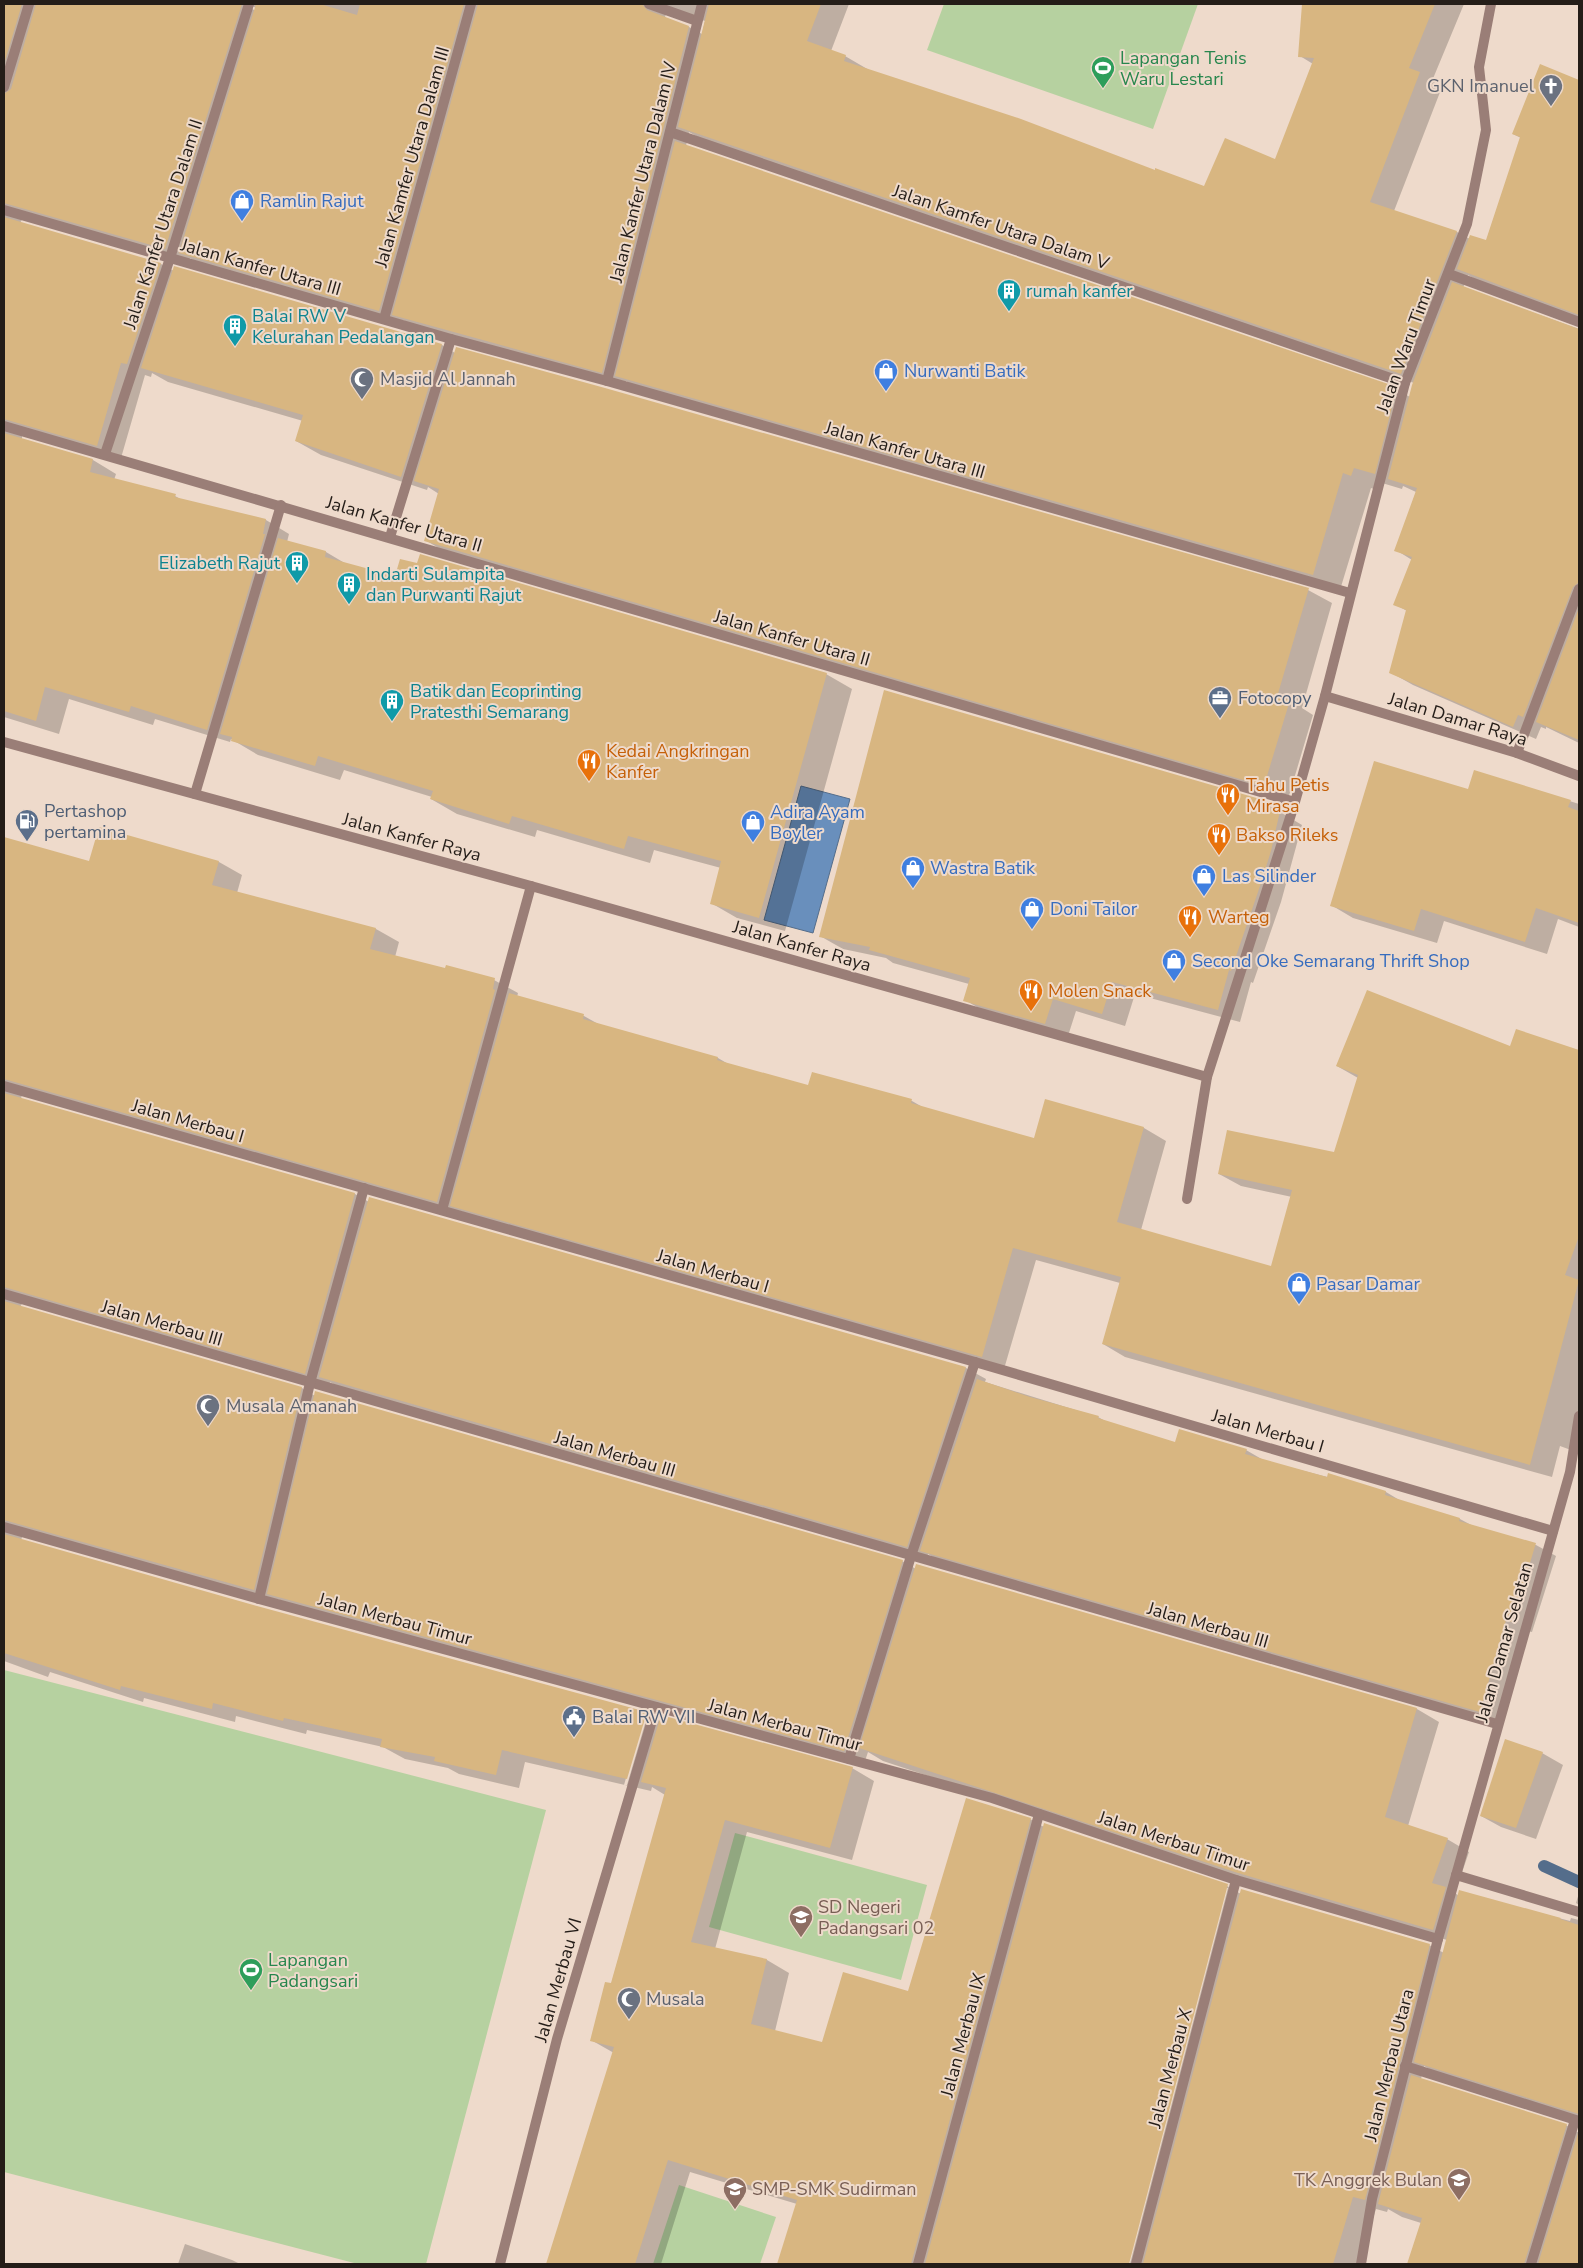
<svg xmlns="http://www.w3.org/2000/svg" width="1583" height="2268" font-family="'Nunito Sans',sans-serif">
<style>
.green{fill:#b6d1a0}
.water{fill:#698fbc;stroke:#546d8b}
.shadow{fill:#0003;fill-rule:evenodd}
.lines{fill:none;stroke-linecap:round;stroke-linejoin:round}
.stream{stroke:#546d8b;stroke-width:12}
.building{fill:#d8b681}
.service{stroke:#9a7e77;stroke-width:10}
.minor{stroke:#9a7e77;stroke-width:10}
.tertiary{stroke:#9a7e77;stroke-width:10}
.labels{text-anchor:middle;stroke-width:4;stroke-linejoin:round;paint-order:stroke}
.leisure-label{font-size:18px;fill:#27864d;stroke:#eedacb;text-anchor:start}
.worship-label{font-size:18px;fill:#5b616d;stroke:#eedacb;text-anchor:start}
.street-label{font-size:18px;fill:#241d18;stroke:#eedacb}
.shop-label{font-size:18px;fill:#366cbe;stroke:#eedacb;text-anchor:start}
.culture-label{font-size:18px;fill:#0d838f;stroke:#eedacb;text-anchor:start}
.service-label{font-size:18px;fill:#4e5e75;stroke:#eedacb;text-anchor:start}
.food-label{font-size:18px;fill:#c56008;stroke:#eedacb;text-anchor:start}
.education-label{font-size:18px;fill:#785e54;stroke:#eedacb;text-anchor:start}
</style>
<rect width="100%" height="100%" fill="#eedacb"/>
<!-- green -->
<g class="green">
<path d="M944,4H1198L1153,129L927,50Z"/>
<path d="M4,1670L546,1810L426,2264H358L4,2172Z"/>
<path d="M735,1833L927,1885L901,1980L709,1927Z"/>
<path d="M679,2185L776,2217L760,2264H653Z"/>
</g>
<!-- water -->
<path class="water" d="M801,786L850,799L813,933L764,920Z"/>
<!-- shadow -->
<g class="shadow">
<path d="M4,4H243L256,11V8L248,4H849L831,51L845,56L869,70L1155,172L1205,187L1276,161L1313,64L1300,56L1303,4H1464L1432,81L1442,87L1394,211L1457,232L1470,239L1486,242L1521,138L1513,134L1540,66L1579,82V318L1480,282L1468,275L1463,288L1579,329V743L1546,727V729L1541,727L1536,739L1413,685L1390,672L1407,611L1395,604L1412,560L1396,550L1416,492L1403,486L1402,489L1382,483L1379,491L1371,488L1340,590L644,392L626,381L625,385L417,328L403,320L402,323L203,266L190,258L189,262L23,218L20,223L161,264L174,271L175,268L442,345L455,353L1308,590L1332,603L1302,708L1313,715L1288,799L449,554L425,540L439,494L428,487L427,490L321,455L296,441L303,421L168,382L152,373L151,377L145,375L121,458L22,434V439L93,460L116,474L114,480L175,496L184,501L266,520L289,534L287,542L326,552L348,565L395,578L826,674L852,689L785,931L737,918L711,903L721,868L654,850L650,863L537,830L535,837L457,814L431,799L432,797L344,770L340,780L258,755L231,739L230,742L155,719L153,725L69,699L59,734L4,717ZM671,10L705,21L702,34L689,27L666,19L665,16ZM689,132L703,140L1414,383L1410,397L1396,389L686,146Z"/>
<path d="M885,691L1260,800L1302,825L1281,902L1253,983L1251,982L1240,1022L1135,994L1125,1026L1076,1011L1068,1036L987,1013L965,1000L969,984L893,963L886,958L843,949L820,936Z"/>
<path d="M1475,771L1579,804V927L1558,919L1547,954L1444,921L1437,943L1353,918L1331,905L1469,790Z"/>
<path d="M100,829L219,862L242,875L237,893L376,929L399,942L395,957L494,980L518,993L517,997L584,1016L600,1025L718,1058L730,1065L809,1087L813,1073L912,1101L926,1109L1035,1140L1046,1101L1144,1128L1166,1141L1141,1230L1272,1268L1292,1197L1241,1186L1219,1174L1335,1154L1358,1078L1337,1066L1511,1047L1517,1031L1579,1051V1453L1560,1446L1552,1477L1125,1357L1103,1344L1120,1283L1036,1260L1004,1369L474,1218L461,1211L460,1214L22,1094L21,1099L355,1194L369,1202L370,1198L966,1368L986,1379L985,1382L1098,1417L1107,1422L1176,1443L1246,1450L1265,1461L1386,1492L1401,1501L1460,1519L1473,1526L1536,1545L1556,1556L1532,1632L1527,1631L1500,1723L942,1562L928,1554L927,1558L340,1388L330,1382L329,1386L23,1302L20,1307L302,1388L315,1396L902,1561L916,1569L1417,1709L1439,1722L1408,1826L1447,1839L1469,1852L1455,1893L1459,1896L1460,1892L1570,1921L1571,1918L1579,1920V2120L1438,2074L1424,2066L1421,2079L1566,2125L1579,2133V2264H1408L1421,2223L1402,2217L1388,2209L1387,2212L1376,2209L1359,2264H1130L1228,1888H1225L1128,2264H779L797,2204L690,2172L661,2264H547L614,2053L591,2040L611,1985L665,1795L652,1787L651,1791L525,1762L519,1788L459,1774L448,1768L405,1759L383,1747L307,1730L306,1734L236,1716L235,1722L144,1698L143,1702L50,1672L48,1677L4,1661V838L90,863ZM23,1535L277,1603L278,1599L289,1605L865,1761L868,1752L883,1761L1261,1886L1447,1940L1444,1953L1429,1945L1241,1894L1227,1886L1044,1827L1030,1819L909,1992L823,2044L775,2031L789,1973L767,1960L715,1949L747,1832L852,1860L874,1781L852,1768L660,1721L647,1713L257,1607L21,1540ZM644,1717H647L627,1785H624Z"/>
<path d="M1542,1753L1563,1765L1536,1839L1501,1827L1481,1816Z"/>
<path d="M1579,1893V1905L1576,1903Z"/>
<path d="M185,2244L232,2260L240,2264H178Z"/>
</g>
<g class="lines">
<!-- stream -->
<path class="stream" d="M1544,1866L1579,1882"/>
</g>
<!-- building -->
<g class="building">
<path d="M4,4H22L4,64Z"/>
<path d="M36,4H242L165,249L4,203V94L11,89Z"/>
<path d="M256,4H320L357,15L360,4H464L379,311L179,253Z"/>
<path d="M478,4H642L647,10L689,26L602,373L392,315Z"/>
<path d="M709,4H821L807,41L846,55L844,61L1021,119L1155,170V168L1204,186L1225,138L1275,159L1314,58L1298,57L1302,4H1435L1409,68L1420,72L1370,202L1457,231L1401,374L678,127Z"/>
<path d="M1540,64L1579,80V315L1457,269L1470,235L1486,240L1520,137L1512,134Z"/>
<path d="M675,141L1397,387L1375,474L1354,468L1351,476L1343,473L1313,575L615,376Z"/>
<path d="M4,217L161,263L127,364L121,363L97,446L4,419Z"/>
<path d="M174,266L442,344L401,477L295,441L303,415L141,368Z"/>
<path d="M1452,282L1579,329V582L1573,587L1523,717L1518,715L1513,727L1389,673L1406,610L1393,605L1412,557L1394,551L1417,488L1388,479L1412,385Z"/>
<path d="M456,347L605,388L1309,588L1277,697L1290,700L1264,786L424,541L439,489L414,481Z"/>
<path d="M4,433L93,459L90,472L176,494L175,497L266,519L263,534H265L207,730L131,706L129,712L45,687L36,721L4,711Z"/>
<path d="M278,538L326,551L325,557L395,576L400,559L417,563L420,554L827,673L759,918L710,904L721,861L628,836L624,849L512,816L509,824L430,799L433,791L318,756L315,766L231,741L232,737L220,734Z"/>
<path d="M1579,608V740L1536,722Z"/>
<path d="M884,690L1260,799L1258,805L1280,811L1271,851L1259,889L1231,971L1229,970L1218,1010L1112,982L1102,1014L1053,999L1045,1024L963,1001L970,978L869,950L870,947L819,937Z"/>
<path d="M1374,761L1468,789L1474,770L1571,800L1568,807L1579,811V923L1536,908L1525,942L1421,909L1414,931L1330,906Z"/>
<path d="M99,827L219,861L212,885L376,928L370,949L445,968L446,965L495,978L493,989L495,990L437,1202L4,1079V837L89,861Z"/>
<path d="M1367,990L1510,1046L1516,1029L1579,1050V1236L1565,1275L1579,1280L1530,1465L1102,1344L1121,1277L1013,1248L982,1357L450,1206L509,993L584,1014L583,1019L718,1057L717,1060L808,1085L812,1072L912,1099L911,1103L1034,1138L1045,1099L1144,1127L1117,1222L1271,1266L1292,1190L1218,1174L1227,1130L1334,1152L1358,1075L1336,1066Z"/>
<path d="M4,1093L355,1193L305,1374L4,1287Z"/>
<path d="M369,1197L966,1367L907,1547L319,1377Z"/>
<path d="M4,1301L302,1387L254,1590L4,1520Z"/>
<path d="M977,1379L1030,1397L1099,1416L1098,1418L1175,1442L1179,1429L1247,1449L1245,1454L1327,1477L1328,1473L1386,1491L1385,1495L1460,1518L1459,1521L1536,1543L1512,1622L1506,1620L1480,1712L920,1551Z"/>
<path d="M315,1391L903,1560L844,1751L267,1594Z"/>
<path d="M4,1534L257,1606L647,1712L627,1779L502,1750L496,1775L434,1761L435,1757L380,1747L382,1739L284,1718L283,1721L213,1703L212,1709L121,1686L120,1690L4,1653Z"/>
<path d="M916,1564L1417,1708L1385,1817L1448,1838L1432,1883L1446,1887L1433,1930L1238,1873L859,1748Z"/>
<path d="M661,1715L853,1767L830,1848L725,1820L691,1942L767,1959L751,2024L822,2042L843,1972L908,1991L966,1798L1031,1818L911,2264H777L797,2200L668,2160L635,2264H546L614,2047L590,2041L605,1982L611,1983L666,1788L641,1782Z"/>
<path d="M1505,1739L1543,1752L1516,1828L1480,1816Z"/>
<path d="M1044,1823L1228,1884L1129,2264H925Z"/>
<path d="M1241,1889L1430,1944L1365,2200L1353,2197L1333,2264H1143Z"/>
<path d="M1459,1890L1561,1918L1560,1919L1579,1925V2114L1414,2062Z"/>
<path d="M1411,2075L1567,2124L1524,2264H1407L1422,2218L1378,2204Z"/>
<path d="M1579,2130V2264H1538Z"/>
</g>
<g class="lines">
<!-- service -->
<path class="service" d="M1187,1199L1207,1077"/>
<!-- minor -->
<g class="minor">
<path d="M649,4L697,21"/>
<path d="M4,87L29,4"/>
<path d="M670,132L1405,383"/>
<path d="M4,210L451,339L607,381L1350,593"/>
<path d="M1449,274L1579,322"/>
<path d="M384,319L471,4"/>
<path d="M607,381L702,4"/>
<path d="M4,426L1295,802"/>
<path d="M105,454L170,258L249,4"/>
<path d="M390,537L451,339"/>
<path d="M1325,696L1405,383L1467,224L1486,130L1479,67L1491,4"/>
<path d="M1517,753L1579,589"/>
<path d="M195,794L281,505"/>
<path d="M4,1086L975,1362L1553,1531"/>
<path d="M442,1210L531,886"/>
<path d="M4,1294L1497,1724"/>
<path d="M4,1527L259,1599L992,1798L1236,1880L1438,1939"/>
<path d="M259,1599L310,1383L364,1188"/>
<path d="M849,1759L911,1556L975,1362"/>
<path d="M1456,1875L1579,1912"/>
<path d="M1405,2066L1579,2121"/>
<path d="M500,2264L557,2039L656,1707"/>
<path d="M918,2264L1039,1814"/>
<path d="M1136,2264L1236,1880"/>
<path d="M1361,2264L1372,2199L1438,1939L1570,1472L1579,1416"/>
<path d="M1531,2264L1575,2120"/>
</g>
<!-- tertiary -->
<path class="tertiary" d="M4,742L531,886L1207,1077L1295,802L1325,696L1517,753L1579,776"/>
</g>
<!-- icons -->
<defs>
<g id="stadium-pin" transform="scale(1.25)"><path d="M0 17L-7.5 6A9.5 9.5 0 1 1 7.5 6Z" fill="#2e9e5b" stroke="#eedacb"/><path d="M0-5a6.5 5 0 1 0 0 10a6.5 5 0 1 0 0-10ZM-3.5-1.8h7v3.6h-7Z" fill="#fff"/></g>
<g id="church-pin" transform="scale(1.25)"><path d="M0 17L-7.5 6A9.5 9.5 0 1 1 7.5 6Z" fill="#6b7280" stroke="#eedacb"/><path d="M-1.2-6h2.4v3.5h3.3v2.4h-3.3V6h-2.4V-.1h-3.3v-2.4h3.3Z" fill="#fff"/></g>
<g id="shop-pin" transform="scale(1.25)"><path d="M0 17L-7.5 6A9.5 9.5 0 1 1 7.5 6Z" fill="#3f7fe0" stroke="#eedacb"/><path d="M-5-2.5h2.3a2.7 3.5 0 0 1 5.4 0H5L5.5 6h-11ZM-1.5-2.5h3a1.5 2.3 0 0 0-3 0Z" fill="#fff"/></g>
<g id="building-pin" transform="scale(1.25)"><path d="M0 17L-7.5 6A9.5 9.5 0 1 1 7.5 6Z" fill="#0f9aa8" stroke="#eedacb"/><path d="M-4-6H4V6H1V3H-1V6H-4ZM-2.5-4.3h1.7v1.8h-1.7ZM.8-4.3h1.7v1.8H.8ZM-2.5-1h1.7V.8h-1.7ZM.8-1h1.7V.8H.8Z" fill="#fff"/></g>
<g id="mosque-pin" transform="scale(1.25)"><path d="M0 17L-7.5 6A9.5 9.5 0 1 1 7.5 6Z" fill="#6b7280" stroke="#eedacb"/><path d="M3.5-4.9A6 6 0 1 0 3.5 4.9A5 5 0 1 1 3.5-4.9Z" fill="#fff"/></g>
<g id="office-pin" transform="scale(1.25)"><path d="M0 17L-7.5 6A9.5 9.5 0 1 1 7.5 6Z" fill="#5c6f8a" stroke="#eedacb"/><path d="M-6-3h4V-5.5h4V-3h4V5H-6ZM-1-4.5V-3h2v-1.5ZM-6 0V1H6V0Z" fill="#fff"/></g>
<g id="restaurant-pin" transform="scale(1.25)"><path d="M0 17L-7.5 6A9.5 9.5 0 1 1 7.5 6Z" fill="#e8710a" stroke="#eedacb"/><path d="M-5-6h1v4h1v-4h1v4h1v-4h1v5L-1.5 .5V6h-2V.5L-5-1ZM5-6V6H3V1.5H1.5Q1.5-4 5-6Z" fill="#fff"/></g>
<g id="fuel-pin" transform="scale(1.25)"><path d="M0 17L-7.5 6A9.5 9.5 0 1 1 7.5 6Z" fill="#5c6f8a" stroke="#eedacb"/><path d="M-5.5-6h7V0h2V4h1.3V-2.5L3-4.5l.8-.8L6-3V5H2.5V1h-1V6h-7ZM-4.2-4.7v3.2H.2V-4.7Z" fill="#fff"/></g>
<g id="civic-pin" transform="scale(1.25)"><path d="M0 17L-7.5 6A9.5 9.5 0 1 1 7.5 6Z" fill="#5c6f8a" stroke="#eedacb"/><path d="M-.6-6.5H3V-4.5H.6V-3L4-1V1h2V6H-6V1h2V-1L-.6-3ZM-1.2 2.5V6h2.4V2.5Z" fill="#fff"/></g>
<g id="school-pin" transform="scale(1.25)"><path d="M0 17L-7.5 6A9.5 9.5 0 1 1 7.5 6Z" fill="#8d6e63" stroke="#eedacb"/><path d="M0-5L7-2L0 1L-7-2ZM-4 1L0 2.5L4 1V4Q0 6-4 4Z" fill="#fff"/></g>
</defs>
<g fill-rule="evenodd">
<use href="#stadium-pin" x="1103" y="68"/>
<use href="#church-pin" x="1551" y="86"/>
<use href="#shop-pin" x="242" y="201"/>
<use href="#building-pin" x="1009" y="291"/>
<use href="#building-pin" x="235" y="326"/>
<use href="#shop-pin" x="886" y="371"/>
<use href="#mosque-pin" x="362" y="379"/>
<use href="#building-pin" x="297" y="563"/>
<use href="#building-pin" x="349" y="584"/>
<use href="#office-pin" x="1220" y="698"/>
<use href="#building-pin" x="392" y="701"/>
<use href="#restaurant-pin" x="589" y="761"/>
<use href="#restaurant-pin" x="1228" y="795"/>
<use href="#fuel-pin" x="27" y="821"/>
<use href="#shop-pin" x="753" y="822"/>
<use href="#restaurant-pin" x="1219" y="835"/>
<use href="#shop-pin" x="913" y="868"/>
<use href="#shop-pin" x="1204" y="876"/>
<use href="#shop-pin" x="1032" y="909"/>
<use href="#restaurant-pin" x="1190" y="917"/>
<use href="#shop-pin" x="1174" y="961"/>
<use href="#restaurant-pin" x="1031" y="991"/>
<use href="#shop-pin" x="1299" y="1284"/>
<use href="#mosque-pin" x="208" y="1406"/>
<use href="#civic-pin" x="574" y="1717"/>
<use href="#school-pin" x="801" y="1917"/>
<use href="#stadium-pin" x="251" y="1970"/>
<use href="#mosque-pin" x="629" y="1999"/>
<use href="#school-pin" x="1459" y="2180"/>
<use href="#school-pin" x="735" y="2189"/>
</g>
<g class="labels">
<!-- leisure labels -->
<g class="leisure-label">
<text x="1120" y="64">Lapangan Tenis<tspan x="1120" dy="21">Waru Lestari</tspan></text>
<text x="268" y="1966">Lapangan<tspan x="268" dy="21">Padangsari</tspan></text>
</g>
<!-- worship labels -->
<g class="worship-label">
<text x="1534" y="92" text-anchor="end">GKN Imanuel</text>
<text x="380" y="385">Masjid Al Jannah</text>
<text x="226" y="1412">Musala Amanah</text>
<text x="646" y="2005">Musala</text>
</g>
<!-- street labels -->
<g class="street-label">
<text transform="translate(412 157) rotate(-74)" y="6">Jalan Kamfer Utara Dalam III</text>
<text transform="translate(643 172) rotate(-76)" y="6">Jalan Kanfer Utara Dalam IV</text>
<text transform="translate(163 224) rotate(-72)" y="6">Jalan Kanfer Utara Dalam II</text>
<text transform="translate(1001 227) rotate(19)" y="6">Jalan Kamfer Utara Dalam V</text>
<text transform="translate(261 267) rotate(16)" y="6">Jalan Kanfer Utara III</text>
<text transform="translate(1406 346) rotate(-70)" y="6">Jalan Waru Timur</text>
<text transform="translate(905 450) rotate(16)" y="6">Jalan Kanfer Utara III</text>
<text transform="translate(404 524) rotate(16)" y="6">Jalan Kanfer Utara II</text>
<text transform="translate(792 638) rotate(16)" y="6">Jalan Kanfer Utara II</text>
<text transform="translate(1458 719) rotate(17)" y="6">Jalan Damar Raya</text>
<text transform="translate(412 837) rotate(15)" y="6">Jalan Kanfer Raya</text>
<text transform="translate(802 946) rotate(16)" y="6">Jalan Kanfer Raya</text>
<text transform="translate(188 1121) rotate(16)" y="6">Jalan Merbau I</text>
<text transform="translate(713 1271) rotate(16)" y="6">Jalan Merbau I</text>
<text transform="translate(162 1323) rotate(16)" y="6">Jalan Merbau III</text>
<text transform="translate(1268 1431) rotate(16)" y="6">Jalan Merbau I</text>
<text transform="translate(615 1454) rotate(16)" y="6">Jalan Merbau III</text>
<text transform="translate(395 1619) rotate(15)" y="6">Jalan Merbau Timur</text>
<text transform="translate(1208 1625) rotate(16)" y="6">Jalan Merbau III</text>
<text transform="translate(1504 1642) rotate(-74)" y="6">Jalan Damar Selatan</text>
<text transform="translate(785 1725) rotate(15)" y="6">Jalan Merbau Timur</text>
<text transform="translate(1174 1841) rotate(18)" y="6">Jalan Merbau Timur</text>
<text transform="translate(558 1980) rotate(-74)" y="6">Jalan Merbau VI</text>
<text transform="translate(963 2035) rotate(-75)" y="6">Jalan Merbau IX</text>
<text transform="translate(1389 2065) rotate(-76)" y="6">Jalan Merbau Utara</text>
<text transform="translate(1170 2068) rotate(-75)" y="6">Jalan Merbau X</text>
</g>
<!-- shop labels -->
<g class="shop-label">
<text x="260" y="207">Ramlin Rajut</text>
<text x="904" y="377">Nurwanti Batik</text>
<text x="770" y="818">Adira Ayam<tspan x="770" dy="21">Boyler</tspan></text>
<text x="930" y="874">Wastra Batik</text>
<text x="1222" y="882">Las Silinder</text>
<text x="1050" y="915">Doni Tailor</text>
<text x="1192" y="967">Second Oke Semarang Thrift Shop</text>
<text x="1316" y="1290">Pasar Damar</text>
</g>
<!-- culture labels -->
<g class="culture-label">
<text x="1026" y="297">rumah kanfer</text>
<text x="252" y="322">Balai RW V<tspan x="252" dy="21">Kelurahan Pedalangan</tspan></text>
<text x="280" y="569" text-anchor="end">Elizabeth Rajut</text>
<text x="366" y="580">Indarti Sulampita<tspan x="366" dy="21">dan Purwanti Rajut</tspan></text>
<text x="410" y="697">Batik dan Ecoprinting<tspan x="410" dy="21">Pratesthi Semarang</tspan></text>
</g>
<!-- service labels -->
<g class="service-label">
<text x="1238" y="704">Fotocopy</text>
<text x="44" y="817">Pertashop<tspan x="44" dy="21">pertamina</tspan></text>
<text x="592" y="1723">Balai RW VII</text>
</g>
<!-- food labels -->
<g class="food-label">
<text x="606" y="757">Kedai Angkringan<tspan x="606" dy="21">Kanfer</tspan></text>
<text x="1246" y="791">Tahu Petis<tspan x="1246" dy="21">Mirasa</tspan></text>
<text x="1236" y="841">Bakso Rileks</text>
<text x="1208" y="923">Warteg</text>
<text x="1048" y="997">Molen Snack</text>
</g>
<!-- education labels -->
<g class="education-label">
<text x="818" y="1913">SD Negeri<tspan x="818" dy="21">Padangsari 02</tspan></text>
<text x="1442" y="2186" text-anchor="end">TK Anggrek Bulan</text>
<text x="752" y="2195">SMP-SMK Sudirman</text>
</g>
</g>
<!-- border -->
<rect width="1583" height="2268" fill="none" stroke="#241d18" stroke-width="10"/>
</svg>
